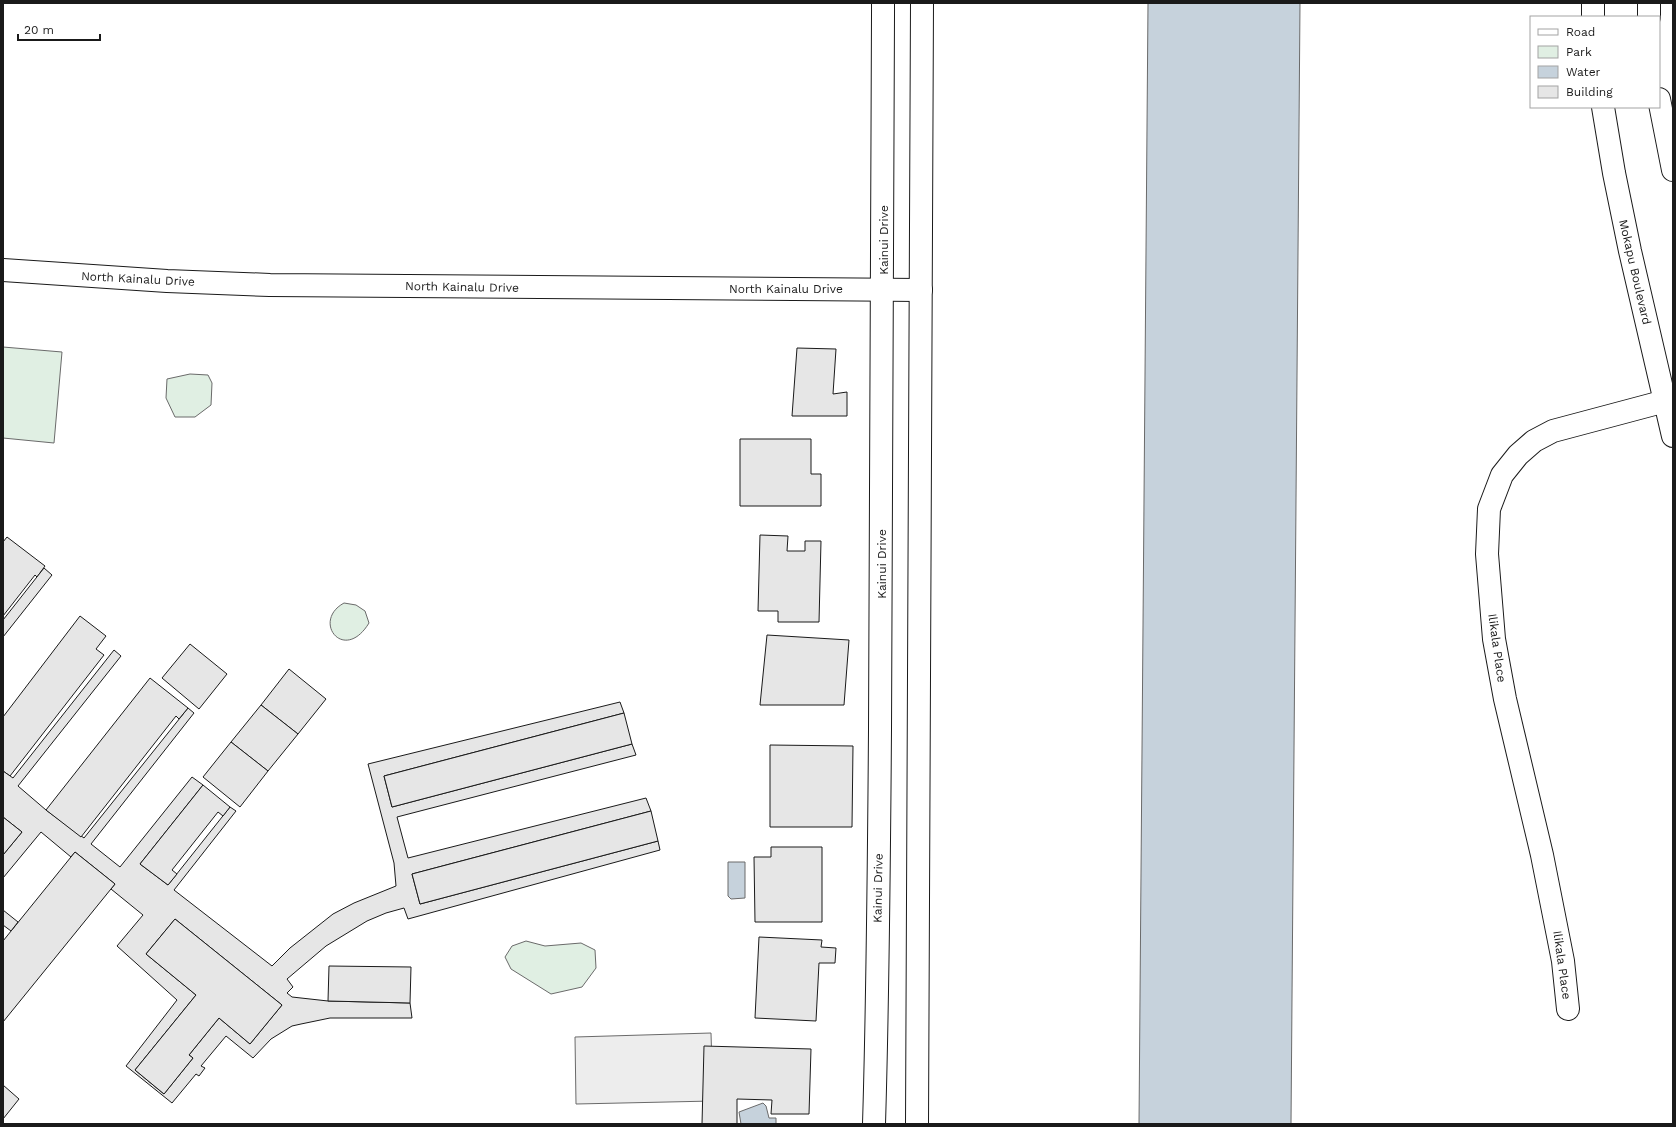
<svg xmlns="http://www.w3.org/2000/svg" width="1676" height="1127" font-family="'Work Sans',sans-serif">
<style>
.green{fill:#e0efe3;stroke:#6a6a6a}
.parking{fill:#ededed;stroke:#6a6a6a}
.water{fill:#c6d2dc;stroke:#6a6a6a}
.building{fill:#e6e6e6;stroke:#1a1a1a;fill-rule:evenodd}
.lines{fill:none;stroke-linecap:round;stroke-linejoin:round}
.minor-casing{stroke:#1a1a1a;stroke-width:24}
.major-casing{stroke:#1a1a1a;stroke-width:24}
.minor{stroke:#fff;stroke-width:22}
.major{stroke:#fff;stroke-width:22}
.labels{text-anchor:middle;stroke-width:3;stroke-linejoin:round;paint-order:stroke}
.street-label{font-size:12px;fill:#1a1a1a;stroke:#fff}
</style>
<rect width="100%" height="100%" fill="#fff"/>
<!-- green -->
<g class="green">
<path d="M3,347L62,352L54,443L3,438Z"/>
<path d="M190,374L208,375L212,383L211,405L195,417H175L166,398L167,379Z"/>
<path d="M344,603L356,605L365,611L369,623C344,664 311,621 344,603Z"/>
<path d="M526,941L545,946L581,943L595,950L596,968L582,987L551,994L511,969L505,957L512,946Z"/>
</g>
<!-- parking -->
<path class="parking" d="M711,1033L713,1101L576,1104L575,1037Z"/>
<!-- water -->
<g class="water">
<path d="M1148,3H1300L1291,1124H1139Z"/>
<path d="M728,862H745V898L731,899L728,896Z"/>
<path d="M763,1103L766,1106L769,1118H776V1124H741L739,1112Z"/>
</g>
<!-- building -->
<g class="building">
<path d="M797,348L836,349L833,394L847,392V416H792Z"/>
<path d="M740,439H811V474H821V506H740Z"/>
<path d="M760,535L788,536L787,551H805V541H821L819,622H778V611H758Z"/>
<path d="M7,537L45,566L37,577L35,575L3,616V542Z"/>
<path d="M44,568L52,575L3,637V620Z"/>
<path d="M80,616L106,636L96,649L104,655L10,776L3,771V717Z"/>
<path d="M767,635L849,640L844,705H760Z"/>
<path d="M190,644L227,674L199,709L162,678Z"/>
<path d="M114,650L121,656L18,786L46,810L84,838L188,708L194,713L91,844L120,867L192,777L203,785L140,864L168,885L230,807L236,811L174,890L272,966L290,948L333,914L354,903L396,886L394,863L368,764L620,702L624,713L384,776L392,807L632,744L636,755L397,817L408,858L646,798L651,811L412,874L420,904L658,841L660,850L408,919L404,908L386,913L367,921L326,946L287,979L293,987L287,993L292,997L328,1001L410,1003L412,1018H330L301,1024L292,1026L271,1039L253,1058L226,1036L201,1066L205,1068L199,1076L196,1074L172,1103L126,1066L177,1000L117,946L143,915L111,889L115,884L75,852L71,857L41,832L3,878V855L22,832L3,817V771L13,778ZM175,919L282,1005L250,1044L219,1018L189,1055L193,1058L164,1094L135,1070L196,995L146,954Z"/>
<path d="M289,669L326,699L298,734L261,705Z"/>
<path d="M150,678L188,708L179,719L176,716L81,837L46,810Z"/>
<path d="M261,705L298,734L268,771L231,742Z"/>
<path d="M624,713L632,744L392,807L384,776Z"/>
<path d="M231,742L268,771L240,807L203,777Z"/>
<path d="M770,745L853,746L852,827H770Z"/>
<path d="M203,785L230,807L223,816L218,812L172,870L177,874L168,885L140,864Z"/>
<path d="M651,811L658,841L420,904L412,874Z"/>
<path d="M3,817L22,832L3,855Z"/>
<path d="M771,847H822V922H755L754,857H771Z"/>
<path d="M75,852L115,884L3,1022V941Z"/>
<path d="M3,910L18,922L11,931L3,925Z"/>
<path d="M175,919L282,1005L250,1044L219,1018L189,1055L193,1058L164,1094L135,1070L196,995L146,954Z"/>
<path d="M759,937L822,940L821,947L836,948L835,963H819L816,1021L755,1018Z"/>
<path d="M329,966L411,967L410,1003L328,1001Z"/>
<path d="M704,1046L811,1049L809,1114H771L772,1100L737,1099V1124H702Z"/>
<path d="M3,1085L19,1099L3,1119Z"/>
</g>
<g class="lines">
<!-- minor casing -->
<g class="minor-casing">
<g id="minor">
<path d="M3,270L167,281L270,285L921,290"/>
<path d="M1568,1009L1563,961L1542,855L1505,699L1494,639L1487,554L1489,509L1502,475L1518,455L1534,441L1553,431L1673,399"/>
<path d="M874,1124C878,993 879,861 880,730C883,487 884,245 883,3"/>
<path d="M917,1124L922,3"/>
</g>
</g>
<!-- major casing -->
<g class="major-casing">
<g id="major">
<path d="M1593,3V17"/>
<path d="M1649,3V17"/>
<path d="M1659,99L1673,170"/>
<path d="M1603,107L1614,173L1630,251L1673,436"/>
</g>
</g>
<!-- minor -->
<use href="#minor" class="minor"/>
<!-- major -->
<use href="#major" class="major"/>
</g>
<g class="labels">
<!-- street labels -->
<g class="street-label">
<text transform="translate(884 240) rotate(-90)" y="4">Kainui Drive</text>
<text transform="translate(1635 272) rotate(77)" y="4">Mokapu Boulevard</text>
<text transform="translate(138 279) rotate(3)" y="4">North Kainalu Drive</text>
<text transform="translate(462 287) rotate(1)" y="4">North Kainalu Drive</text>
<text x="786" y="293">North Kainalu Drive</text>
<text transform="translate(882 564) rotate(-90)" y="4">Kainui Drive</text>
<text transform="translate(1497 648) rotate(82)" y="4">Ilikala Place</text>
<text transform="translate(878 888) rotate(-89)" y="4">Kainui Drive</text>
<text transform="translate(1562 965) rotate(82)" y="4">Ilikala Place</text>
</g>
</g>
<!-- border -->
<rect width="1676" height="1127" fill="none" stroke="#1a1a1a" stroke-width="8"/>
<!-- legend -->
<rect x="1530" y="16" width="130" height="92" fill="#ffffff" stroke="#a3a3a3"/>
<rect x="1538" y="29" width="20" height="6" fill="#ffffff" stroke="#a3a3a3"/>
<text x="1566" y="36" font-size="12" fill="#1a1a1a">Road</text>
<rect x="1538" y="46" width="20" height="12" fill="#e0efe3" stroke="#a3a3a3"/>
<text x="1566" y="56" font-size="12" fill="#1a1a1a">Park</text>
<rect x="1538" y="66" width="20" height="12" fill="#c6d2dc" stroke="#a3a3a3"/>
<text x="1566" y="76" font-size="12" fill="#1a1a1a">Water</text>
<rect x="1538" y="86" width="20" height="12" fill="#e6e6e6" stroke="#a3a3a3"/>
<text x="1566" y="96" font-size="12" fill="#1a1a1a">Building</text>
<!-- scale -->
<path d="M18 34v6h82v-6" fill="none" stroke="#1a1a1a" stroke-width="2"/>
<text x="24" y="34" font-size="12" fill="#1a1a1a" stroke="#ffffff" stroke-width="3" paint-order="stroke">20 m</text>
</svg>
